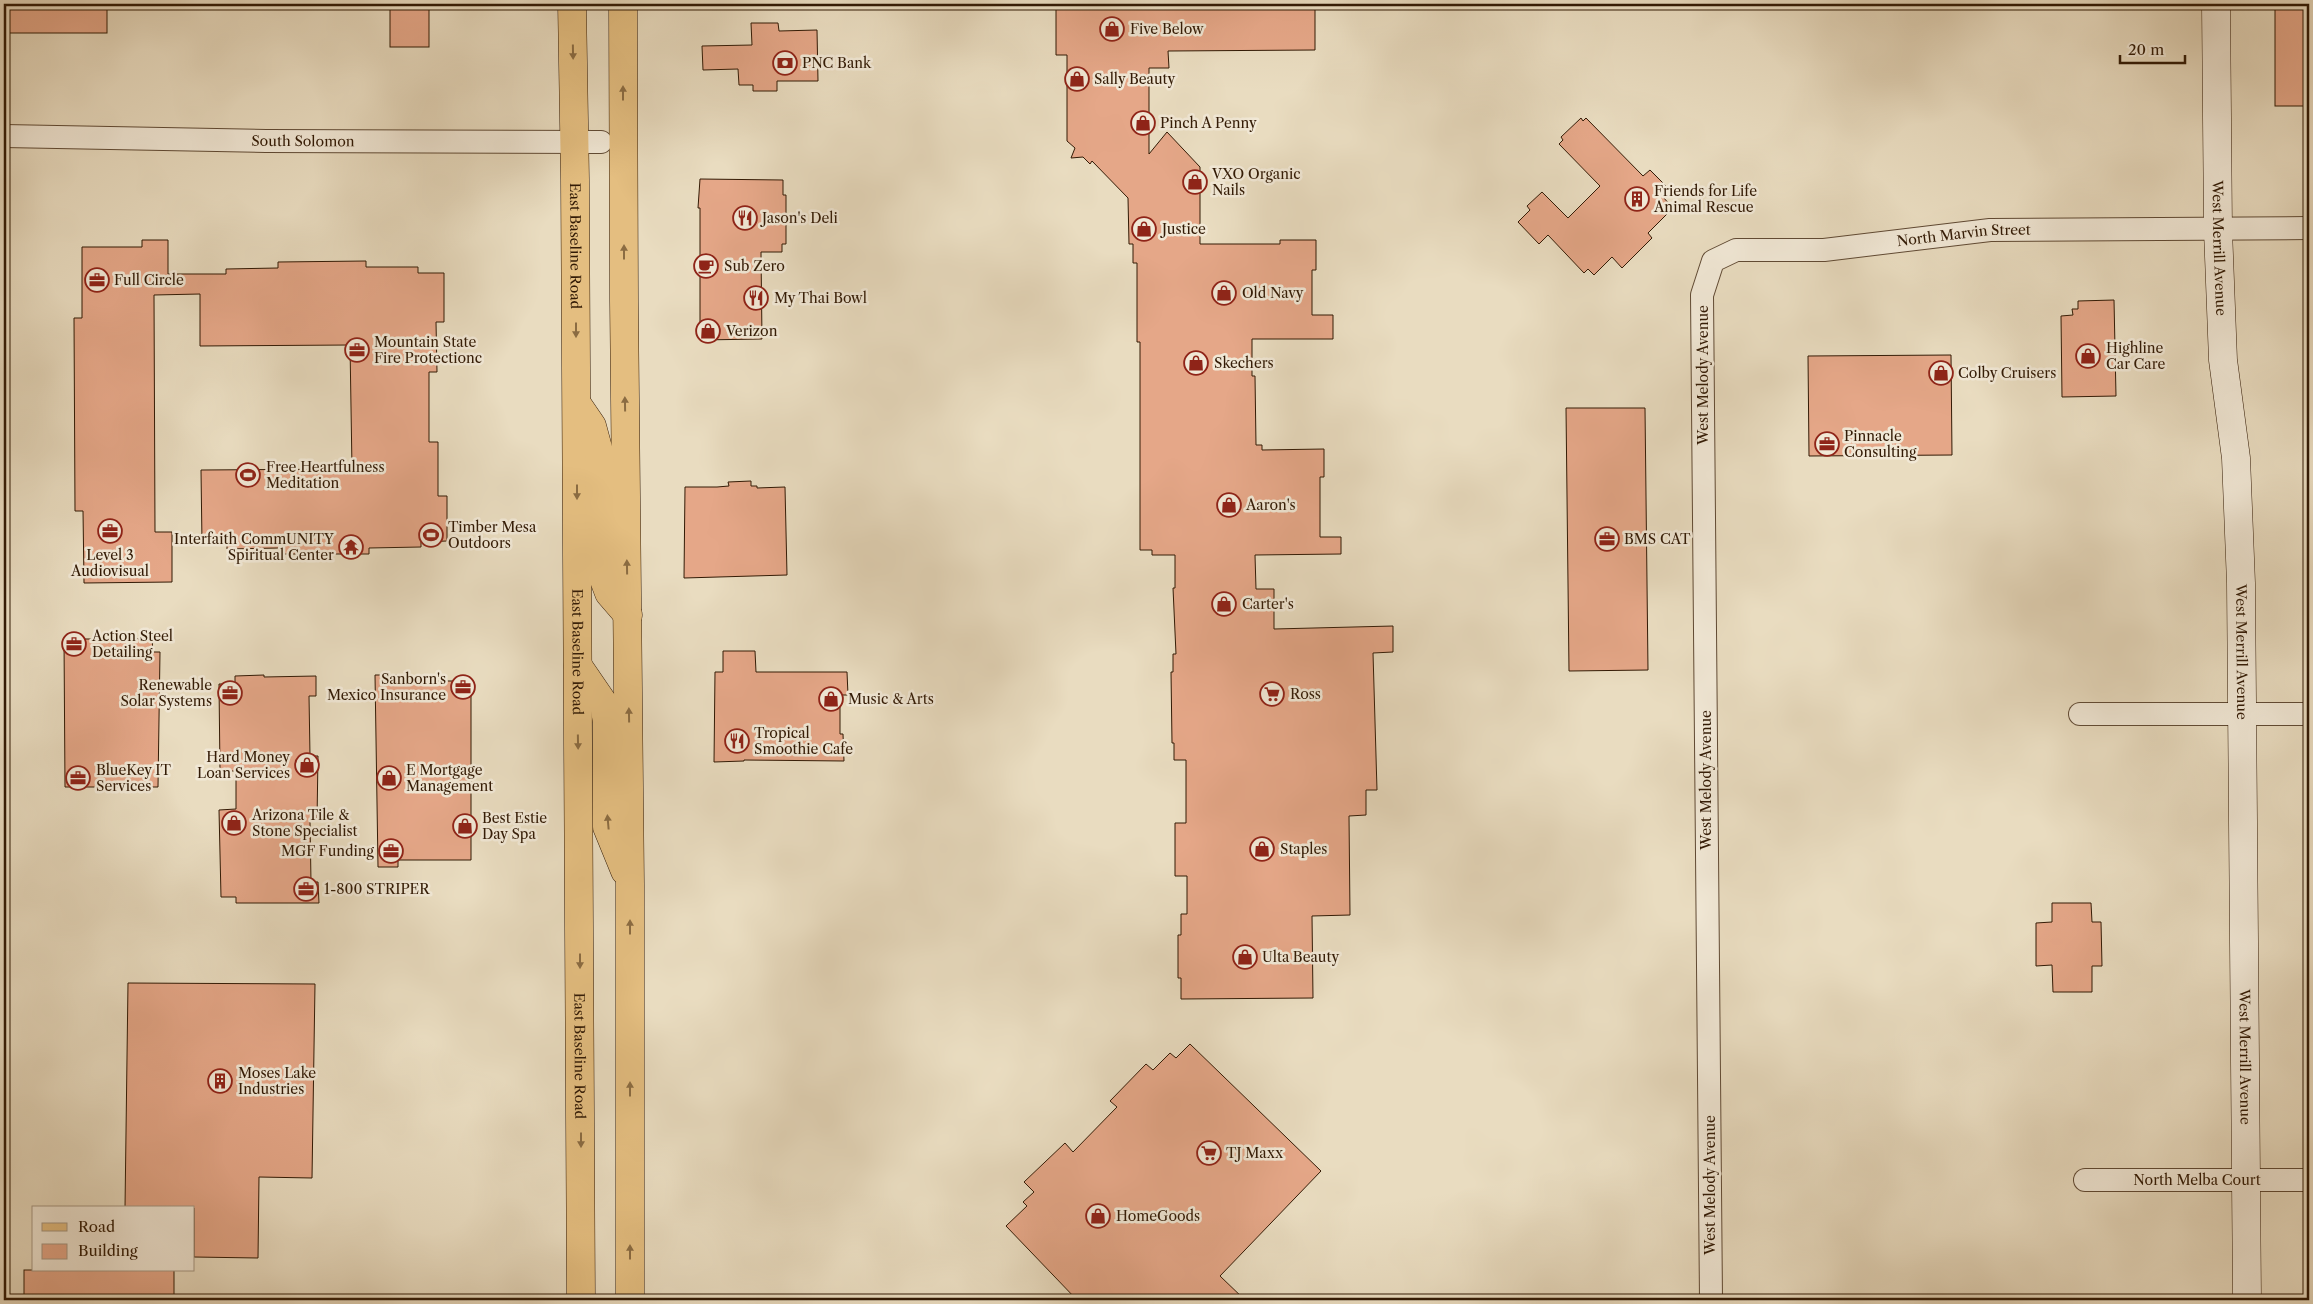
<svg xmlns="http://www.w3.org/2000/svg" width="2313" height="1304" font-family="'Libre Caslon Text',serif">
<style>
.building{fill:#e5a788;stroke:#321a05}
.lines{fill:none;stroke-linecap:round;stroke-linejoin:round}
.street-casing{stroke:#604a34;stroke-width:24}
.secondary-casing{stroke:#321a05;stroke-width:29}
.primary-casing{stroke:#321a05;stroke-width:29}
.street{stroke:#f1e8d6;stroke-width:22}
.secondary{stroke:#f1e8d6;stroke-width:28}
.primary{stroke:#e4be80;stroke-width:28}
.oneway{fill:#8b6c42}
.labels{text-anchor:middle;stroke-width:5;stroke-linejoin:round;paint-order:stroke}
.poi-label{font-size:14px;fill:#321a05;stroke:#f1e8d6;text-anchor:start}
.street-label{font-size:14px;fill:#321a05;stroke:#f1e8d6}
</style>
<rect width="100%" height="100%" fill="#e9dcc0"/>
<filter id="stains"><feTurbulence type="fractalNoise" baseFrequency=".004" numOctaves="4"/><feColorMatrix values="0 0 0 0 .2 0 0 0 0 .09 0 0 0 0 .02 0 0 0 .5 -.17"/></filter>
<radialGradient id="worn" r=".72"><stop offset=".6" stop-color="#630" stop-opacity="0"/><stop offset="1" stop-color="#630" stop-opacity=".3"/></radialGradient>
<!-- building -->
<g class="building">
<rect x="4" y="4" width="103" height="29"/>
<rect x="390" y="4" width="39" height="43"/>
<path d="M1056,4H1315V50L1168,51L1169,68H1149V154L1167,132L1200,167V244H1280V240H1316V270H1312V315H1333V339H1252V376H1255L1256,445H1262V450L1324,449V477H1320V537H1341V554L1255,555L1256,589H1274V629L1393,626V652L1373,653L1377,790H1366V815L1349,816L1350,915L1312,916L1313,998L1181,999V978H1178V935H1181V914H1187V876H1175V823H1186V760H1174V743H1172L1171,672H1173V654H1176L1173,588H1175V555H1152V550H1140V342H1137V263H1133V244H1129L1128,198L1092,161L1090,164L1083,157L1071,158L1075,148L1067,141V55H1056Z"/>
<rect x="2275" y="9" width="34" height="97"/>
<path d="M751,23H778L779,31L817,30L818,81H777V91H753V85H739L738,69L703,70L702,46L752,45Z"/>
<path d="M1581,118L1583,121L1586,118L1643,176L1650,170L1669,189L1662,196L1673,208L1648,233L1652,238L1622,268L1612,257L1594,275L1588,269L1584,273L1548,235L1539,244L1518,222L1530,210L1527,206L1542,192L1568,218L1600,186L1559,144L1563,140L1561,137Z"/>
<path d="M700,179L783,180V195H786V244H782V252H761L762,339L700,340V208H698Z"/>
<path d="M142,240H168V274H226V269L278,268V262L366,261V267H418V273H444V322H436L437,372H429V442H438V496H447V541L421,542V547L369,548V554H279V548L227,549V543H202L201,470L352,469L350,345L200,346V294L154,295L155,532H172V582L84,583L83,511H75L74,318H82V247H142Z"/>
<path d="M2114,300L2116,396L2062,397L2061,316L2073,315L2072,309H2078V301Z"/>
<path d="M1951,355L1952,455L1809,456L1808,356Z"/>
<path d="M1566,408H1645L1648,670L1569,671Z"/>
<path d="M751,481V486H757V488L785,487L787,575L684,578L685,487H717L729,486L728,482Z"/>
<path d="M64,639H152L153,652H160L158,787H65Z"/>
<path d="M723,651H755L756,672H847L848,695H840V734H843L844,761L744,760V761L714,762L715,672H723Z"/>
<path d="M264,675V677L316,676V696H309L310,756H318L317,821H310L311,882H318L319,903H236V897H221L219,810L236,809V771H220L219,684H235V676Z"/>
<path d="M375,675H398V681H471V860H398V867H378Z"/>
<path d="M2052,903H2091L2092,922H2101L2102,966H2092V992H2053L2052,965L2036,966V923L2052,922Z"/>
<path d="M128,983L315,984L312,1178L259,1177L258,1258L194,1257V1208H125Z"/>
<path d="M1190,1044L1321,1171L1220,1276L1245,1300H1077L1006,1226L1027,1206L1023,1202L1034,1192L1024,1182L1065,1143L1073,1152L1117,1107L1110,1101L1146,1064L1153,1070L1170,1053L1176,1058Z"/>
<rect x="24" y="1270" width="150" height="30"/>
</g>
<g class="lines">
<!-- street casing -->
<g class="street-casing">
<g id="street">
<path id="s1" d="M4,136L266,141L601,142"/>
<path d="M2080,714H2309"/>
<path id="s2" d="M2085,1180H2309"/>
<path id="s3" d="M1711,1300L1702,295L1713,261L1736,250H1824L1990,230L2309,228"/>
</g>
</g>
<!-- secondary casing -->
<g class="secondary-casing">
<g id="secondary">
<path id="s4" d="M2216,4L2218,230L2223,360L2236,458L2241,583L2247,1300"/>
</g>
</g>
<!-- primary casing -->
<g class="primary-casing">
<g id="primary">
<path id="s5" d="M572,4L575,180L581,1300"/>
<path d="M623,4L624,301L630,884V1300"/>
<path d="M577,404L592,426L599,452L600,569L609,593L628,615"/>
<path d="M578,666L604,704L607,722V827L625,871"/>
</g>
</g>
<!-- street -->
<use href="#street" class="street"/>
<!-- secondary -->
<use href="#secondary" class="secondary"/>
<!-- primary -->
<use href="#primary" class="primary"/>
</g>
<!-- one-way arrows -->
<defs><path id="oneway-solid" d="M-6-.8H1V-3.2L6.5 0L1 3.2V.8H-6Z" transform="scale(1.25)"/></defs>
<g class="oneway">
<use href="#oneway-solid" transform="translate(573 52) rotate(89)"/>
<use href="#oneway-solid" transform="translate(623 93) rotate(-90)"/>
<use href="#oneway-solid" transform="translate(624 252) rotate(-90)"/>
<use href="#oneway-solid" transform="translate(576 330) rotate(90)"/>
<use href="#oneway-solid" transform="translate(625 404) rotate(-91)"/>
<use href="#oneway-solid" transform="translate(577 492) rotate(90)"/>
<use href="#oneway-solid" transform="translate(627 567) rotate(-91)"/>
<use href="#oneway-solid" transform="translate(629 715) rotate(-91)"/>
<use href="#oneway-solid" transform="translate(578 742) rotate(89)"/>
<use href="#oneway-solid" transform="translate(608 822) rotate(-95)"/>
<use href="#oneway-solid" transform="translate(630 927) rotate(-90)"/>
<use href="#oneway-solid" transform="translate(580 961) rotate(90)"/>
<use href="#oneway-solid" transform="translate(630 1089) rotate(-90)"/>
<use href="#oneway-solid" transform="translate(581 1140) rotate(90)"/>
<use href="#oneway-solid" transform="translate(630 1252) rotate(-90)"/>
</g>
<!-- icons -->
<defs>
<g id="shop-ring" transform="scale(1.25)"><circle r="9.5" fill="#f1e8d6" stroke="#8f2418" stroke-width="1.5"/><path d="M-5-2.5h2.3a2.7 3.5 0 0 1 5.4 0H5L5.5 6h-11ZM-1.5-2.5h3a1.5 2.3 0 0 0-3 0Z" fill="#8f2418"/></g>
<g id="bank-ring" transform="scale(1.25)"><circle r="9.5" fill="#f1e8d6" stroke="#8f2418" stroke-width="1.5"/><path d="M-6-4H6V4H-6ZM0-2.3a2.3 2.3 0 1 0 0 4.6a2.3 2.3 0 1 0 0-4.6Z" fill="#8f2418"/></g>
<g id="building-ring" transform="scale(1.25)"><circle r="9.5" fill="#f1e8d6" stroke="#8f2418" stroke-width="1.5"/><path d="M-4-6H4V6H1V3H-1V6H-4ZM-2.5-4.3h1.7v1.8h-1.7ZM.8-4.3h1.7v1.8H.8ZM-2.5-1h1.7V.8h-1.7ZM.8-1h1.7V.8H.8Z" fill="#8f2418"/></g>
<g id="restaurant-ring" transform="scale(1.25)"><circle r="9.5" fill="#f1e8d6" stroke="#8f2418" stroke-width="1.5"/><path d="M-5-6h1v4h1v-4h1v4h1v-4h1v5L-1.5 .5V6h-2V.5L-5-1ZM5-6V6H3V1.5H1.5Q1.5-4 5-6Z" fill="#8f2418"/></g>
<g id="cafe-ring" transform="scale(1.25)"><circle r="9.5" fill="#f1e8d6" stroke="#8f2418" stroke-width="1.5"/><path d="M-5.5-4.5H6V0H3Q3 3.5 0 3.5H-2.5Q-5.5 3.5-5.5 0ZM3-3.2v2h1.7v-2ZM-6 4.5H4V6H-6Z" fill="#8f2418"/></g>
<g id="office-ring" transform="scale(1.25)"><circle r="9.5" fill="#f1e8d6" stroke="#8f2418" stroke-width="1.5"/><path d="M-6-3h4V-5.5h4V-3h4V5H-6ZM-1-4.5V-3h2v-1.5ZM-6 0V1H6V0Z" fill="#8f2418"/></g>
<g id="stadium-ring" transform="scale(1.25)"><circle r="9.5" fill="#f1e8d6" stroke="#8f2418" stroke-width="1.5"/><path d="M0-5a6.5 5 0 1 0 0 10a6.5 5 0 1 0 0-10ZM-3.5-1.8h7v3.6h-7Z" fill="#8f2418"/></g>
<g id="temple-ring" transform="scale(1.25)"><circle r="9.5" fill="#f1e8d6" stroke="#8f2418" stroke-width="1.5"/><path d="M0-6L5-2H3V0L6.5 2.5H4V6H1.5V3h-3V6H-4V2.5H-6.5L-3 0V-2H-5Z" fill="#8f2418"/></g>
<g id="supermarket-ring" transform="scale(1.25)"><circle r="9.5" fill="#f1e8d6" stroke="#8f2418" stroke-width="1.5"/><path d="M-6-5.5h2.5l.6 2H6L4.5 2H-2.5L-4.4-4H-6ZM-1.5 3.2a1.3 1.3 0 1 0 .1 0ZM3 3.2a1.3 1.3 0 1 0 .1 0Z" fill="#8f2418"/></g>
</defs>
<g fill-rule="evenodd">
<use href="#shop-ring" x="1112" y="29"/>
<use href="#bank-ring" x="785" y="63"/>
<use href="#shop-ring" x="1077" y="79"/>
<use href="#shop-ring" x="1143" y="123"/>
<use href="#shop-ring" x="1195" y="182"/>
<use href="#building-ring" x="1637" y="199"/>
<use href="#restaurant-ring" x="745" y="218"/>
<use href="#shop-ring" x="1144" y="229"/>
<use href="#cafe-ring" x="706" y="266"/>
<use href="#office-ring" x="97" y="280"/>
<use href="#shop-ring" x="1224" y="293"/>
<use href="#restaurant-ring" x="756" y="298"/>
<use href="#shop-ring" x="708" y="331"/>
<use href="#office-ring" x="357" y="350"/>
<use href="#shop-ring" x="2088" y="356"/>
<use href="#shop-ring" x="1196" y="363"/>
<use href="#shop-ring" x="1941" y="373"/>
<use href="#office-ring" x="1827" y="444"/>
<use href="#stadium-ring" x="248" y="475"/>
<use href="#shop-ring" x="1229" y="505"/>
<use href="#office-ring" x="110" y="531"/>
<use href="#stadium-ring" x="431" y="535"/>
<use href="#office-ring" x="1607" y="539"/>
<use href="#temple-ring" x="351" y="547"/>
<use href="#shop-ring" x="1224" y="604"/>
<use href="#office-ring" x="74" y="644"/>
<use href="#office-ring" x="463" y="687"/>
<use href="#office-ring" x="230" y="693"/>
<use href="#supermarket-ring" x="1272" y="694"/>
<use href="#shop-ring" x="831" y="699"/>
<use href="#restaurant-ring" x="737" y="741"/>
<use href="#shop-ring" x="307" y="765"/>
<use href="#office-ring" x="78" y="778"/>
<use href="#shop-ring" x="389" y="778"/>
<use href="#shop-ring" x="234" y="823"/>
<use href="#shop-ring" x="465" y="826"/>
<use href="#shop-ring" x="1262" y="849"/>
<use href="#office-ring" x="391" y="851"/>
<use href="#office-ring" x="306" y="889"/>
<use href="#shop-ring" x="1245" y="957"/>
<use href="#building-ring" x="220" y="1081"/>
<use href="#supermarket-ring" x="1209" y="1153"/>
<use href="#shop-ring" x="1098" y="1216"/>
</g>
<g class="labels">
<!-- poi labels -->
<g class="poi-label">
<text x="1130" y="34">Five Below</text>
<text x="802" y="68">PNC Bank</text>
<text x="1094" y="84">Sally Beauty</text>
<text x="1160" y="128">Pinch A Penny</text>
<text x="1212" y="179">VXO Organic<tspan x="1212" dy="16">Nails</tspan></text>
<text x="1654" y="196">Friends for Life<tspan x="1654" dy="16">Animal Rescue</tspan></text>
<text x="762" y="223">Jason's Deli</text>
<text x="1162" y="234">Justice</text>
<text x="724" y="271">Sub Zero</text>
<text x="114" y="285">Full Circle</text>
<text x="1242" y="298">Old Navy</text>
<text x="774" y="303">My Thai Bowl</text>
<text x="726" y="336">Verizon</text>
<text x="374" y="347">Mountain State<tspan x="374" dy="16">Fire Protectionc</tspan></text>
<text x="2106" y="353">Highline<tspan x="2106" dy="16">Car Care</tspan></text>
<text x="1214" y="368">Skechers</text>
<text x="1958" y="378">Colby Cruisers</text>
<text x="1844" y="441">Pinnacle<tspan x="1844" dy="16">Consulting</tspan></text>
<text x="266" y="472">Free Heartfulness<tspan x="266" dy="16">Meditation</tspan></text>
<text x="1246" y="510">Aaron's</text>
<text x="448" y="532">Timber Mesa<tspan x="448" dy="16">Outdoors</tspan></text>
<text x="334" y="544" text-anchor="end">Interfaith CommUNITY<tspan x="334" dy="16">Spiritual Center</tspan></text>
<text x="1624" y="544">BMS CAT</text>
<text x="110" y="560" text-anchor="middle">Level 3<tspan x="110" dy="16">Audiovisual</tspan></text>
<text x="1242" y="609">Carter's</text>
<text x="92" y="641">Action Steel<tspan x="92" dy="16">Detailing</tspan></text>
<text x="446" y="684" text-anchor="end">Sanborn's<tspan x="446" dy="16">Mexico Insurance</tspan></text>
<text x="212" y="690" text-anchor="end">Renewable<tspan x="212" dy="16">Solar Systems</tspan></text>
<text x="1290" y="699">Ross</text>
<text x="848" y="704">Music &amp; Arts</text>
<text x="754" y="738">Tropical<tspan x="754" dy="16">Smoothie Cafe</tspan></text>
<text x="290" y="762" text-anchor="end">Hard Money<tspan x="290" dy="16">Loan Services</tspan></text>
<text x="96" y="775">BlueKey IT<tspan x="96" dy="16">Services</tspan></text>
<text x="406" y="775">E Mortgage<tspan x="406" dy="16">Management</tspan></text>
<text x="252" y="820">Arizona Tile &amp;<tspan x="252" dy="16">Stone Specialist</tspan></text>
<text x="482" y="823">Best Estie<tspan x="482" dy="16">Day Spa</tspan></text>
<text x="1280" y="854">Staples</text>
<text x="374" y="856" text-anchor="end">MGF Funding</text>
<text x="324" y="894">1-800 STRIPER</text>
<text x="1262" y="962">Ulta Beauty</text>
<text x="238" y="1078">Moses Lake<tspan x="238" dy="16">Industries</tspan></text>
<text x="1226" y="1158">TJ Maxx</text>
<text x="1116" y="1221">HomeGoods</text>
</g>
<!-- street labels -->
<g class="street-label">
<text dy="5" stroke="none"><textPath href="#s1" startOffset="299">South Solomon</textPath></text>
<text dy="5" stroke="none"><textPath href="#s3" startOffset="1295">North Marvin Street</textPath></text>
<text dy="5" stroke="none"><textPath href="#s5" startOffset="242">East Baseline Road</textPath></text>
<text dy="5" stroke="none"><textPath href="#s4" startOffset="244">West Merrill Avenue</textPath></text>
<text transform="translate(1703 375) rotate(-90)" y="5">West Melody Avenue</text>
<text dy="5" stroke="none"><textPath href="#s4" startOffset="649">West Merrill Avenue</textPath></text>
<text dy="5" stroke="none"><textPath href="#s5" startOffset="648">East Baseline Road</textPath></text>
<text transform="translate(1706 780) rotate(-90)" y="5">West Melody Avenue</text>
<text dy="5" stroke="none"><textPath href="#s4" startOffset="1054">West Merrill Avenue</textPath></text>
<text dy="5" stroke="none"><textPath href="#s5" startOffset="1052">East Baseline Road</textPath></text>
<text dy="5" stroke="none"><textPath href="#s2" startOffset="112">North Melba Court</textPath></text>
<text transform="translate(1710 1185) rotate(-90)" y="5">West Melody Avenue</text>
</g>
</g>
<!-- margin -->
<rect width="2313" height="1304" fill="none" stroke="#e9dcc0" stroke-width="20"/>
<rect x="5" y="5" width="2303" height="1294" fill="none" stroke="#321a05" stroke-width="2.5"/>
<rect x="10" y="10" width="2293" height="1284" fill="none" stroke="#321a05"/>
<!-- legend -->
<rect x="32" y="1206" width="162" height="65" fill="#f1e8d6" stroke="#a59682"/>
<rect x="42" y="1223" width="25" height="8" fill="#e4be80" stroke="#a59682"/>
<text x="78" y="1232" font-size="15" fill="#321a05">Road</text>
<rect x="42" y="1244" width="25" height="15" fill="#e5a788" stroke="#a59682"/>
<text x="78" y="1256" font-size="15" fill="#321a05">Building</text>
<!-- scale -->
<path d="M2120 55v8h65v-8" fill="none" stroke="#321a05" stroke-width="2.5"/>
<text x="2128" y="55" font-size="15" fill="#321a05" stroke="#f1e8d6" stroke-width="4" paint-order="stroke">20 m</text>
<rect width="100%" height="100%" filter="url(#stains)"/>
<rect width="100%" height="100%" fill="url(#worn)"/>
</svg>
